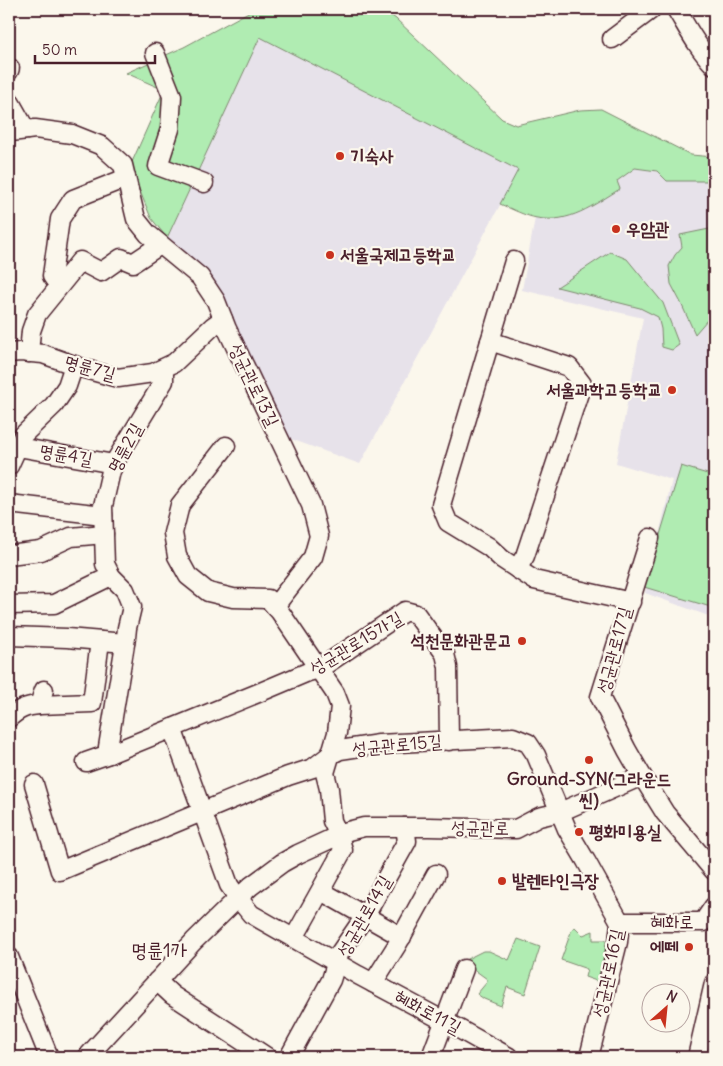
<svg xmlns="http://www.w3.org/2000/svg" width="723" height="1066" font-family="Delius,'Poor Story',sans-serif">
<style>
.built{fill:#e7e2ea}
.green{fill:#b0ecb2;stroke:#7d866e}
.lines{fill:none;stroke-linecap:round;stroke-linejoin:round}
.minor-casing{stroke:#4a1f2b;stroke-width:21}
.minor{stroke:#fbf7ec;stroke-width:18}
.poi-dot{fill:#c8321e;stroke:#fbf7ec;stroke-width:2}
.labels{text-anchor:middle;stroke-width:4.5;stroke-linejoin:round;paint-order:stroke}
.poi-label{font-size:18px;font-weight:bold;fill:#4a1f2b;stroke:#fbf7ec;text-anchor:start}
.street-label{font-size:18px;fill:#4a1f2b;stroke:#fbf7ec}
.quarter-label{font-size:20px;fill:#4a1f2b;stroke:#fbf7ec}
</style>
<rect width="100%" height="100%" fill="#fbf7ec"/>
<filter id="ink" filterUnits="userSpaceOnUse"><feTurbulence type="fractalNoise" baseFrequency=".02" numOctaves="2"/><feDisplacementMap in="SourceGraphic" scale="10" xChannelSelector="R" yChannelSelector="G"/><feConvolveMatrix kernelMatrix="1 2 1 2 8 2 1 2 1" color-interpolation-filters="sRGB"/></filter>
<g filter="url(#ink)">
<!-- built -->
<g class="built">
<path d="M260,36L519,170L360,464L288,438L223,301L207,271L167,238Z"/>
<path d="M635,168L714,181V618L645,593L672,480L616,463L643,318L522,290L535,218L554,220L617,181Z"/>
</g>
<!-- green -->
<g class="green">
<path d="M254,9H382L396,19L502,119L516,125L580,110L601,109L691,155L714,157V181H667L657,171L635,168L617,181L620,189C593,205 570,224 537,218C525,216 512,209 500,204L518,170L260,37L167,238L151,218L137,184L132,162L164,90L126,73L184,47Z"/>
<path d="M714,228V312L695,334L680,301L671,284L669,266L675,255L682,247L680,235Z"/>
<path d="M610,252L627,259L663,303L679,345L672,350L662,347L661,329L658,317L640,308L557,287Z"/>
<path d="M681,466L714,476V608L644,587Z"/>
<path d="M575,927L583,935L593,931V940H606L602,983L585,977L587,969L561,960L572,929Z"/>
<path d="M518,939L540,947L525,994L507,987L501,1006L484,999L477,994L487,982V979L465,963V960L483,951H489L509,960Z"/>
</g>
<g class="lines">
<!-- minor casing -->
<g class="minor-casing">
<g id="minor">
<path d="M676,9C687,27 698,49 714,65"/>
<path d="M612,39L652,9"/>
<path d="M155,53L172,96L170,129L158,166L204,183"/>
<path d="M9,71L10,68"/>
<path d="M9,100L26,130"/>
<path d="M9,133L11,132L35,129L72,134L102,146L123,165L136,219L148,234L200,277L216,301L227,329L311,505L319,536L313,557L275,606"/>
<path d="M514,261L441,505L448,522L489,547L502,559L534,580L631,602"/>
<path d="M59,286L52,276L60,219L73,199L126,178"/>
<path d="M490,341L569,367L582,384L525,556L517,569"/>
<path d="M9,353L20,352L43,354L85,369L118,378L153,373L174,363L213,326L223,319"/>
<path d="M29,353L31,331L37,314L80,261L101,272L121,258L133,263L160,245"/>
<path d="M226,446L180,505L173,533L177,556L188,576L208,592L233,598L268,599L280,612L335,693L340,706L337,733L325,773L329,789L332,821L339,835L343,850L294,938"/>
<path d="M18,447L114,464"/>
<path d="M9,466L23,435L54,405L67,386L74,365"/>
<path d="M9,504L103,515"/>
<path d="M9,555L41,551L71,537L104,534"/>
<path d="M9,605L54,604L111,576"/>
<path d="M9,636L67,638L125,643"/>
<path d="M39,705L92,703L100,641"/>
<path d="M9,718C19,709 26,706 39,705L44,690"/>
<path d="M172,728L229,885L238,898L251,914L358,975L459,1029L509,1057"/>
<path d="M109,754L108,747L126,638L127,628L132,607L125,590L111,576L105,564L103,506L111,471L116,460L164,381V368"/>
<path d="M86,762L109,754L263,691L308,672L319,669L405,611L416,614L445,654L448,667L449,741"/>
<path d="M642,776L627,750L600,697L650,538"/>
<path d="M34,784L60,871L288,776L313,768L330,755L340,750L379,744L513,737L528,743L536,755L567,829L586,861L620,922L618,942L589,1057"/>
<path d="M321,891L402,937"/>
<path d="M620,922H703L714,906"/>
<path d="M9,957L49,1057"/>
<path d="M157,981L172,995L267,1057"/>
<path d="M373,983L397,945L436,874"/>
<path d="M87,1057L194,941L238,898L251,886L282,863L298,854L348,831L364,827H429L516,829L539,817L560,812L642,776L665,813L714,871"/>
<path d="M289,1057L331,980L339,954L365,916L407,841L405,827"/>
<path d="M431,1057L464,969"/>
<path d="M697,1057L714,983"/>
</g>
</g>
<!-- minor -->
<use href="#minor" class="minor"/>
</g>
</g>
<!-- markers -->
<g class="poi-dot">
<circle cx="340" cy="156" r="5"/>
<circle cx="616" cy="229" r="5"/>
<circle cx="330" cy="255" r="5"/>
<circle cx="672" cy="390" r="5"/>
<circle cx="522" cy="641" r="5"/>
<circle cx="589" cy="760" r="5"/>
<circle cx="579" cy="832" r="5"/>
<circle cx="502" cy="881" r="5"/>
<circle cx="689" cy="947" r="5"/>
</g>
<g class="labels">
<!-- poi labels -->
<g class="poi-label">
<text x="350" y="162">기숙사</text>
<text x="626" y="235">우암관</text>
<text x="340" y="261">서울국제고등학교</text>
<text x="662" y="396" text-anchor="end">서울과학고등학교</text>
<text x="512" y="647" text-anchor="end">석천문화관문고</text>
<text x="589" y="785" text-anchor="middle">Ground-SYN(그라운드<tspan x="589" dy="21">씬)</tspan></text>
<text x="589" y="838">평화미용실</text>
<text x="512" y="887">발렌타인극장</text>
<text x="679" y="953" text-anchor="end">에떼</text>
</g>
<!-- street labels -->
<g class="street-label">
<text transform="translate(90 368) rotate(15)" y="6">명륜7길</text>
<text transform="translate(254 385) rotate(64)" y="6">성균관로13길</text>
<text transform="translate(125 448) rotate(-62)" y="6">명륜2길</text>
<text transform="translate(66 455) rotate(10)" y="6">명륜4길</text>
<text transform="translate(356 643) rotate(-31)" y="6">성균관로15가길</text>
<text transform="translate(614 650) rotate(-75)" y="6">성균관로17길</text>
<text transform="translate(397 745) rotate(-5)" y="6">성균관로15길</text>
<text transform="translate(480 828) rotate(1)" y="6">성균관로</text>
<text transform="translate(364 916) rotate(-60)" y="6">성균관로14길</text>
<text x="672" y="928">혜화로</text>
<text transform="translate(608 973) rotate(-78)" y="6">성균관로16길</text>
<text transform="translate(428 1012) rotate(28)" y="6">혜화로11길</text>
</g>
<!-- quarter labels -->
<g class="quarter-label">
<text x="159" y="957">명륜1가</text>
</g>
</g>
<!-- margin -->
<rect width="723" height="1066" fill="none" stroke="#fbf7ec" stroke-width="30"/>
<rect x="15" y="15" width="693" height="1036" fill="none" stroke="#4a1f2b" stroke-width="2" filter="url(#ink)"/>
<!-- north arrow -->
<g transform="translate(666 1008) rotate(27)"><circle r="24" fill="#fbf7ec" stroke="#b4a19f"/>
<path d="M0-4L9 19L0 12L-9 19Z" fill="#c8321e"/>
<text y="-8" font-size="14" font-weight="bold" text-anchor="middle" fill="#4a1f2b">N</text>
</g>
<!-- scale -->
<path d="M35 55v8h120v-8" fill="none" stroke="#4a1f2b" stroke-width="2.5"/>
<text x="42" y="55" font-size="15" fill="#4a1f2b" stroke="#fbf7ec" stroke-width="4" paint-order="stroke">50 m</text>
</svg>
